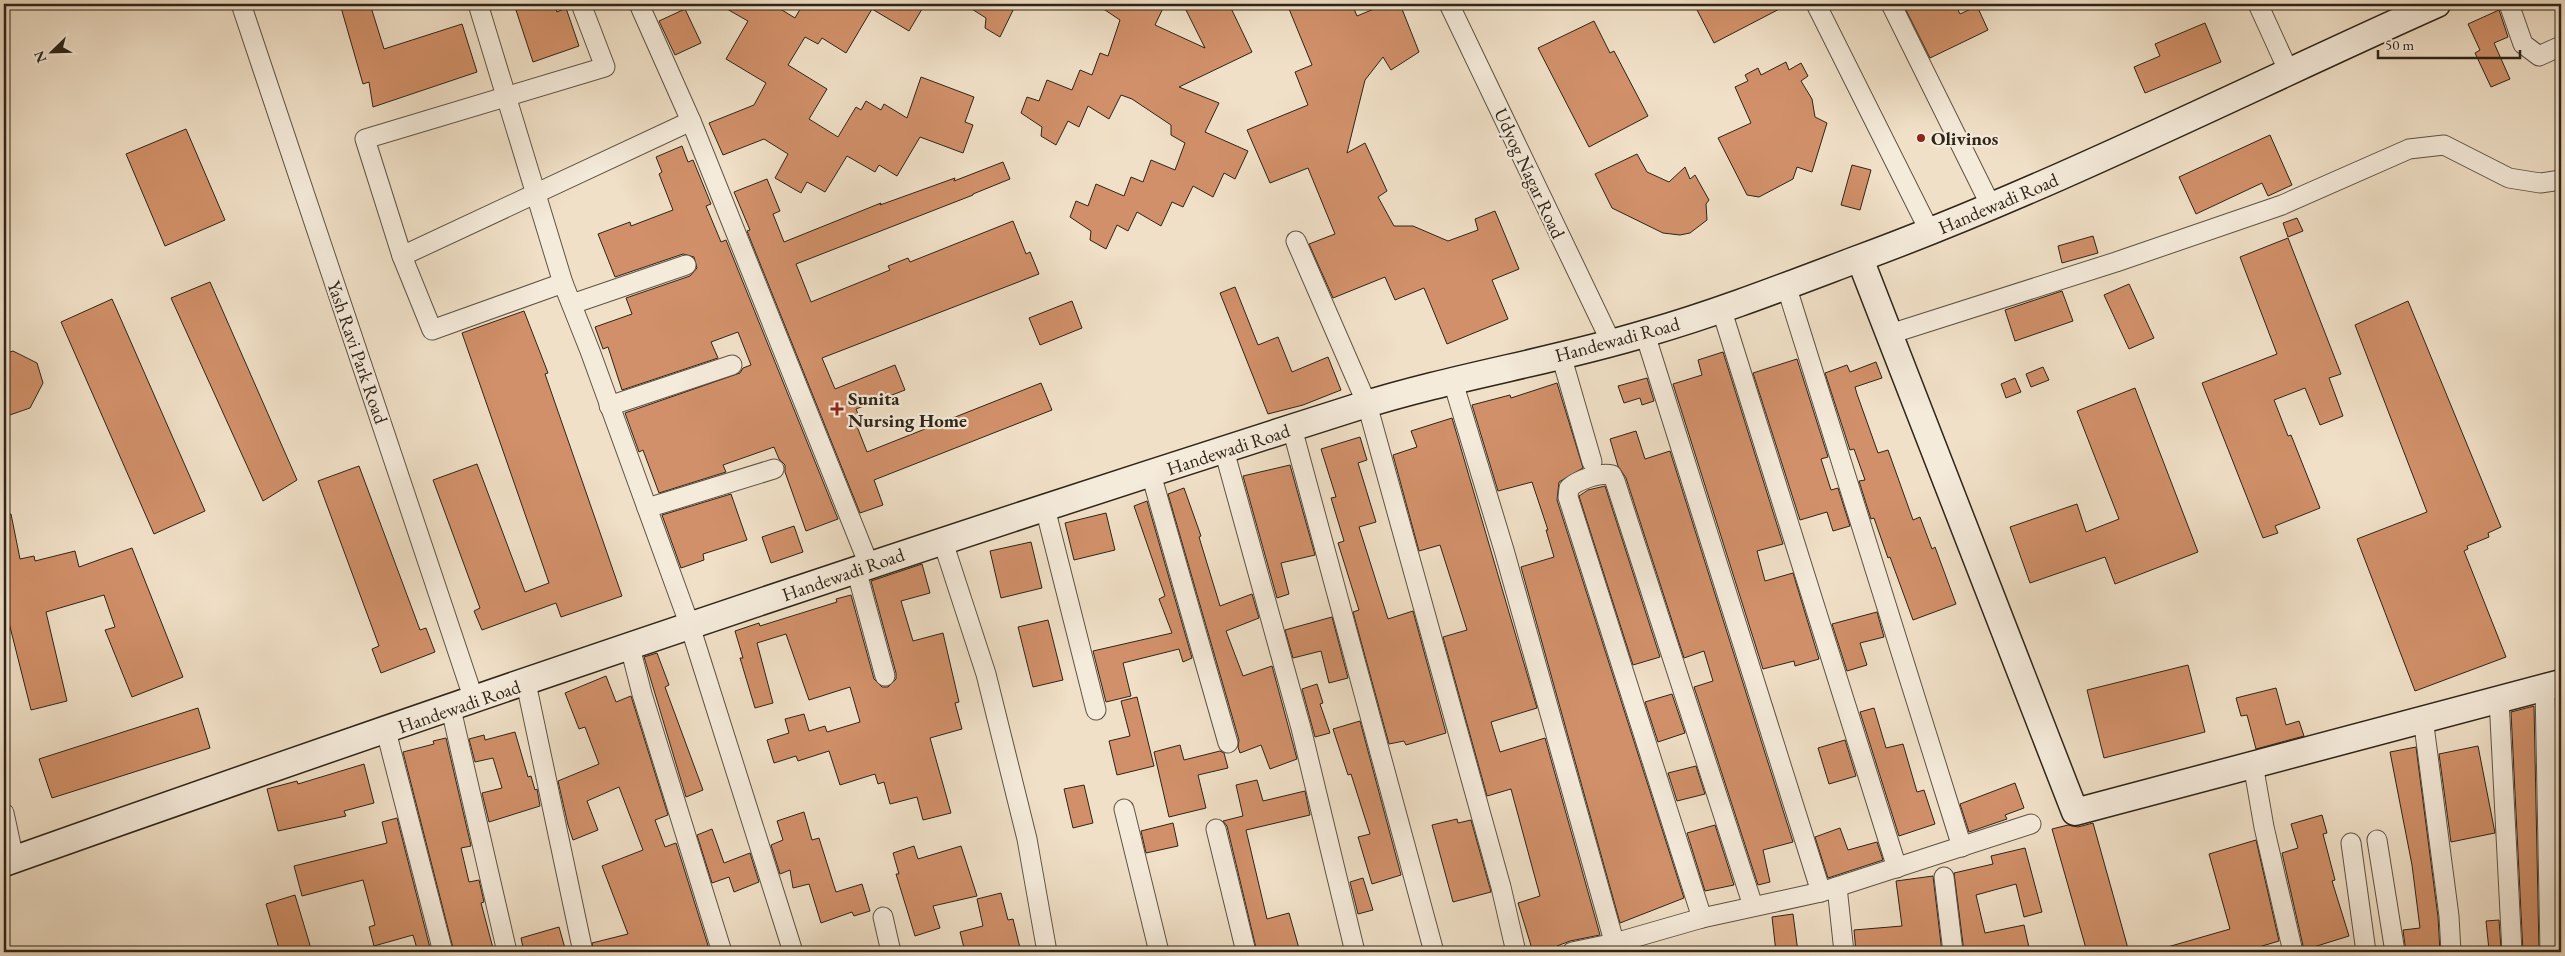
<svg xmlns="http://www.w3.org/2000/svg" width="2565" height="956" font-family="'EB Garamond',serif">
<style>
.building{fill:#d19069;stroke:#2e2418}
.lines{fill:none;stroke-linecap:round;stroke-linejoin:round}
.street-casing{stroke:#5e5344;stroke-width:21}
.secondary-casing{stroke:#2e2418;stroke-width:29}
.street{stroke:#f5ebdb;stroke-width:19}
.secondary{stroke:#f5ebdb;stroke-width:26}
.poi-dot{fill:#8f2418;stroke:#f5ebdb;stroke-width:2}
.labels{text-anchor:middle;stroke-width:4.5;stroke-linejoin:round;paint-order:stroke}
.poi-label{font-size:19px;font-weight:bold;fill:#2e2418;stroke:#f5ebdb;text-anchor:start}
.street-label{font-size:19px;fill:#2e2418;stroke:#f5ebdb}
</style>
<rect width="100%" height="100%" fill="#f0e0c7"/>
<filter id="stains"><feTurbulence type="fractalNoise" baseFrequency=".004" numOctaves="4"/><feColorMatrix values="0 0 0 0 .2 0 0 0 0 .09 0 0 0 0 .02 0 0 0 .5 -.17"/></filter>
<radialGradient id="worn" r=".72"><stop offset=".6" stop-color="#630" stop-opacity="0"/><stop offset="1" stop-color="#630" stop-opacity=".3"/></radialGradient>
<!-- building -->
<g class="building">
<path d="M340,4H370L384,49L462,24L477,72L373,107L369,82L363,84Z"/>
<path d="M514,4H554L557,12L566,8L579,46L533,62Z"/>
<path d="M718,4H783L777,7L795,18L803,4H925L909,31L872,9L846,53L822,38L818,44L805,37L788,65L827,89L809,119L838,137L856,107L861,110L866,101L881,110L884,104L907,118L921,77L974,97L965,122L973,125L963,153L920,137L897,176L879,165L875,172L847,156L825,192L807,182L801,193L775,178L788,154L764,139L723,155L709,123L754,105L766,83L726,59L748,21Z"/>
<path d="M964,4H1016L1000,37L985,28L986,18Z"/>
<path d="M1096,4H1165L1155,25L1205,48L1183,4H1229L1252,52L1179,87L1219,103L1205,132L1248,151L1235,179L1224,173L1213,197L1193,186L1183,207L1172,202L1161,226L1137,212L1128,231L1117,225L1106,249L1090,240L1091,231L1070,217L1076,201L1088,206L1096,184L1124,196L1131,177L1143,182L1151,160L1175,170L1185,143L1171,135V125L1132,99L1121,95L1109,119L1088,106L1079,127L1068,121L1056,145L1041,136L1042,127L1021,113L1027,97L1039,101L1047,80L1072,90L1080,70L1092,75L1100,53L1108,56L1120,20Z"/>
<path d="M1287,4H1352L1357,16L1386,4H1400L1419,52L1391,70L1383,57L1365,80L1347,153L1365,143L1387,191L1378,197L1394,226H1413L1448,241L1478,230L1475,219L1495,211L1519,269L1492,280L1508,319L1447,344L1424,288L1395,300L1385,277L1333,298L1309,244L1335,234L1308,168L1270,183L1247,130L1308,105L1295,72L1312,65Z"/>
<path d="M1694,4H1789L1714,43Z"/>
<path d="M1903,4H1955L1960,14L1977,6L1988,30L1930,58Z"/>
<path d="M685,9L701,43L675,55L659,21Z"/>
<path d="M2499,10L2508,37L2494,43L2510,79L2491,87L2475,53L2480,50L2468,24Z"/>
<path d="M1594,21L1610,53L1614,51L1648,116L1589,147L1538,48Z"/>
<path d="M2205,23L2221,62L2145,93L2134,67L2160,56L2155,44Z"/>
<path d="M1786,62L1789,70L1801,63L1808,76L1801,81L1812,99L1815,117L1827,123L1812,172L1797,167L1793,179L1759,197L1747,195L1718,138L1751,123L1735,87L1748,81L1745,75L1758,68L1761,75Z"/>
<path d="M186,129L225,220L165,246L126,154Z"/>
<path d="M2270,135L2292,185L2268,196L2262,183L2196,214L2179,177Z"/>
<path d="M682,146L688,162L693,160L711,204L706,206L721,242L726,240L838,519L806,531L785,472V465L779,459L774,447L723,465L726,472L659,493L643,450L639,452L625,413L740,373L743,368L751,365L738,332L711,342L718,358L622,390L608,347L603,349L595,327L632,314L626,298L690,276L697,268L694,257L683,254L615,277L598,234L630,222L631,226L673,210L659,174L662,172L656,157Z"/>
<path d="M1637,154L1647,172L1669,182L1685,167L1690,179L1695,175L1709,200L1706,204L1707,220L1690,233L1680,235L1663,233L1612,208L1595,174Z"/>
<path d="M1003,162L1010,179L973,194V195L796,264L811,302L890,270L888,266L908,258L910,262L1013,221L1026,254L1030,252L1039,274L822,358L835,389L895,365L905,390L856,409L861,422L856,424L867,452L1041,383L1052,410L874,480L883,505L860,513L747,231L750,230L734,192L767,179L780,211L773,214L784,242L881,203L880,205L955,178L954,181Z"/>
<path d="M1852,165L1871,170L1860,210L1841,205Z"/>
<path d="M2297,218L2303,231L2288,237L2283,223Z"/>
<path d="M2093,236L2098,253L2062,263L2058,246Z"/>
<path d="M2288,238L2341,374L2329,378L2343,416L2320,425L2305,388L2274,400L2288,436L2291,435L2320,508L2275,526L2278,533L2263,538L2202,383L2277,354L2240,257Z"/>
<path d="M210,282L297,480L263,501L171,298Z"/>
<path d="M2129,284L2154,338L2129,349L2104,295Z"/>
<path d="M1235,287L1258,345L1278,337L1292,372L1328,357L1341,390L1303,405L1268,414L1220,293Z"/>
<path d="M2062,291L2073,321L2015,341L2005,310Z"/>
<path d="M112,299L205,511L154,534L61,322Z"/>
<path d="M1072,301L1082,328L1040,345L1029,318Z"/>
<path d="M2408,301L2501,527L2488,533L2489,537L2467,546L2468,549L2464,551L2506,657L2415,691L2357,539L2427,512L2355,325Z"/>
<path d="M524,311L548,373L545,374L622,596L561,617L556,603L482,630L474,611L480,608L433,480L477,464L525,592L549,583L462,333Z"/>
<path d="M13,351L37,363L43,383L30,408L4,417V354Z"/>
<path d="M1723,352L1783,544L1757,551L1765,581L1793,573L1819,659L1795,666L1794,661L1763,669L1673,384L1702,375L1698,360Z"/>
<path d="M1797,359L1828,457L1821,459L1831,490L1838,488L1850,526L1833,531L1827,512L1800,520L1753,373Z"/>
<path d="M1876,362L1882,378L1855,387L1857,394L1878,453L1888,450L1913,520L1920,517L1932,549L1935,547L1956,604L1913,620L1890,557L1888,558L1874,518L1871,519L1859,481L1865,480L1854,449L1850,450L1825,373L1847,365L1850,372Z"/>
<path d="M2043,367L2049,380L2031,387L2026,374Z"/>
<path d="M1647,378L1654,401L1642,405L1640,398L1624,403L1618,386Z"/>
<path d="M2015,378L2021,392L2006,398L2001,384Z"/>
<path d="M1557,383L1583,468L1559,482L1557,500L1684,898L1620,923L1521,567L1554,557L1546,530H1548L1532,482L1498,491L1472,405L1510,395L1511,398Z"/>
<path d="M2135,388L2198,552L2115,584L2105,557L2030,583L2010,527L2077,504L2086,532L2119,519L2077,411Z"/>
<path d="M1452,418L1537,708L1491,722L1500,752L1545,738L1600,935L1570,941L1557,946L1558,949L1546,952H1533L1518,903L1540,896L1511,789L1487,796L1443,637L1467,630L1440,545L1419,551L1393,455L1417,447L1411,431Z"/>
<path d="M1636,431L1645,459L1670,451L1793,842L1763,850L1770,882L1758,885L1694,687L1713,681L1704,651L1684,658L1626,478L1618,466L1610,439Z"/>
<path d="M1360,437L1367,460L1358,463L1376,522L1359,527L1388,619L1413,611L1446,733L1406,745L1404,741L1389,744L1353,612L1359,610L1338,543L1344,541L1331,498L1336,497L1321,449Z"/>
<path d="M1290,465L1315,555L1281,563L1289,594L1277,598L1243,476Z"/>
<path d="M359,466L420,630L426,628L435,652L381,673L372,649L379,646L318,481Z"/>
<path d="M1605,486L1660,657L1633,665L1579,496L1588,490Z"/>
<path d="M1184,488L1201,536L1199,537L1220,606L1252,594L1259,618L1226,631L1243,676L1272,666L1297,759L1270,769L1261,745L1240,753L1238,747L1239,740L1168,494Z"/>
<path d="M731,494L747,540L703,554L704,560L681,568L662,515Z"/>
<path d="M1147,501L1192,658L1183,662L1179,649L1123,663L1131,696L1106,702L1093,651L1172,633L1159,599L1165,596L1134,506Z"/>
<path d="M1106,513L1115,550L1074,560L1065,523Z"/>
<path d="M4,514H11L20,559L34,556L35,561L75,551L79,567L132,548L183,677L132,697L105,630L115,627L104,595L46,612L67,701L31,710L4,603Z"/>
<path d="M794,526L803,552L771,563L762,537Z"/>
<path d="M1031,542L1042,588L1001,598L990,551Z"/>
<path d="M922,564L930,593L901,601L913,641L943,633L959,702L955,703L962,729L930,738L951,813L923,820L917,797L890,804L884,782L878,784L875,774L840,785L829,751L798,761L796,756L774,763L767,740L789,733L785,719L804,714L809,731L825,726L827,732L860,722L859,718L850,687L809,700L786,634L757,643L773,703L755,708L740,658H743L735,631L759,623L760,626L837,602L836,599L851,595L874,679L882,687H888L896,679V673L871,581Z"/>
<path d="M1877,612L1884,637L1860,643L1867,665L1847,671L1832,624Z"/>
<path d="M1332,617L1348,678L1329,683L1321,651L1293,658L1285,630Z"/>
<path d="M1048,620L1063,680L1033,687L1018,627Z"/>
<path d="M657,653L669,685L665,687L703,790L686,797L644,657Z"/>
<path d="M2188,665L2205,732L2104,758L2087,690Z"/>
<path d="M606,676L616,702L631,696L668,815L655,820L665,847L676,843L710,952H594L592,943L628,934L602,866L643,850L619,787L587,801L598,830L573,840L568,825L558,781L599,764L585,727L579,729L565,693Z"/>
<path d="M1317,684L1323,703L1320,704L1330,733L1315,737L1302,689Z"/>
<path d="M2276,688L2286,725L2299,721L2304,736L2256,749L2247,715L2241,716L2236,698Z"/>
<path d="M1672,694L1685,733L1658,742L1645,702Z"/>
<path d="M1137,697L1154,766L1117,775L1109,741L1130,736L1121,701Z"/>
<path d="M2557,705H2561V842H2559Z"/>
<path d="M2534,706L2539,952H2523L2511,712Z"/>
<path d="M198,708L210,748L52,798L39,759Z"/>
<path d="M1874,708L1886,748L1903,744L1917,792L1924,790L1935,824L1899,836L1860,712Z"/>
<path d="M1360,721L1401,875L1372,884L1358,837L1370,834L1351,774L1348,775L1333,729Z"/>
<path d="M515,732L528,777L531,776L535,790L537,789L540,806L489,822L482,793L502,788L493,758L475,762L469,739L484,735L485,740Z"/>
<path d="M446,738L471,846L461,848L469,882L479,880L484,902L481,903L494,952H454L403,752L434,744L433,741Z"/>
<path d="M1845,740L1856,776L1829,784L1818,748Z"/>
<path d="M1180,745L1184,760L1220,751L1224,753L1228,768L1198,775L1206,808L1169,817L1154,752Z"/>
<path d="M2478,746L2495,833L2451,842L2439,754Z"/>
<path d="M2416,747L2438,917L2440,952H2406L2403,930L2420,928L2412,865L2390,752Z"/>
<path d="M364,764L374,803L344,811L346,816L278,831L267,789L297,781L298,784Z"/>
<path d="M1696,766L1705,794L1677,801L1668,773Z"/>
<path d="M1257,780L1263,801L1305,791L1310,815L1246,830L1267,919L1289,913L1300,952H1257L1227,826L1223,821L1243,816L1236,785Z"/>
<path d="M2015,783L2024,808L2005,815L2007,819L1969,832L1960,804Z"/>
<path d="M1084,785L1093,823L1073,828L1064,789Z"/>
<path d="M804,812L812,840L819,838L836,892L862,884L870,911L854,916L852,912L821,923L809,884L793,888L790,870L780,874L771,845L783,840L777,821Z"/>
<path d="M2322,815L2327,833L2323,834L2335,880L2332,881L2349,936L2304,950L2282,853L2298,848L2291,824Z"/>
<path d="M397,818L431,952H418L413,935L374,946L369,927L375,925L363,880L302,896L294,866L387,843L382,822Z"/>
<path d="M1457,819L1458,823L1471,820L1491,892L1453,902L1432,825Z"/>
<path d="M1173,823L1178,846L1146,853L1141,831Z"/>
<path d="M2093,823L2129,952H2087L2052,829L2068,825L2078,827Z"/>
<path d="M1715,825L1734,885L1705,891L1687,833Z"/>
<path d="M1840,828L1848,850L1877,842L1883,860L1828,878L1815,837Z"/>
<path d="M712,829L724,863L750,853L759,882L734,892L729,877L712,883L697,835Z"/>
<path d="M2256,840L2279,941L2242,952H2165L2164,948L2230,929L2209,854Z"/>
<path d="M914,846L918,859L961,846L977,896L933,906L940,928L915,936L896,874H899L893,853Z"/>
<path d="M2025,848L2042,912L2024,917L2016,884L1976,895L1985,933L2024,925L2030,952H1964L1954,873L1993,864L1991,856Z"/>
<path d="M2560,874H2561V920Z"/>
<path d="M1933,876L1942,952H1856L1854,930L1902,926L1896,881Z"/>
<path d="M1363,878L1373,910L1358,914L1350,882Z"/>
<path d="M1001,893L1008,920L1013,919L1021,952H965L960,932L983,926L977,899Z"/>
<path d="M295,895L312,952H280L266,904Z"/>
<path d="M1793,914L1798,952H1776L1772,917Z"/>
<path d="M2499,920L2501,949L2489,950L2486,921Z"/>
<path d="M559,927L566,952H550L549,946L524,952L521,938Z"/>
</g>
<g class="lines">
<!-- street casing -->
<g class="street-casing">
<g id="street">
<path d="M241,4L474,700"/>
<path d="M478,4L563,283L590,351L690,626L793,952"/>
<path d="M639,4L691,121L869,565"/>
<path d="M1449,4L1611,342"/>
<path d="M1816,4L1930,232"/>
<path d="M1891,4L1991,206"/>
<path d="M2258,4L2288,70"/>
<path d="M2509,4L2523,44L2539,56L2561,46"/>
<path d="M1296,241L1367,404L1501,887L1516,952"/>
<path d="M402,256L691,121"/>
<path d="M563,283L432,330L402,256L365,139L605,67L581,4"/>
<path d="M1786,285L1962,847"/>
<path d="M572,304L686,265"/>
<path d="M1721,308L1897,868"/>
<path d="M1645,334L1821,892"/>
<path d="M1890,334L2116,262L2282,205L2409,149L2444,145L2509,178L2540,183L2561,180"/>
<path d="M1561,355L1592,462"/>
<path d="M1453,382L1504,550L1617,952"/>
<path d="M609,406L732,365"/>
<path d="M1292,428L1434,952"/>
<path d="M1224,450L1301,728L1355,952"/>
<path d="M1151,474L1228,743"/>
<path d="M647,508L774,469"/>
<path d="M1045,508L1096,710"/>
<path d="M943,542L986,674L1027,839L1047,952"/>
<path d="M856,569L885,676"/>
<path d="M630,647L642,694L722,952"/>
<path d="M526,683L583,952"/>
<path d="M2545,687L2550,952"/>
<path d="M2499,699L2512,952"/>
<path d="M451,709L507,952"/>
<path d="M2423,718L2449,916L2451,952"/>
<path d="M386,731L443,952"/>
<path d="M2253,764L2264,827L2293,952"/>
<path d="M1124,809L1159,952"/>
<path d="M4,813L14,859"/>
<path d="M1216,829L1246,952"/>
<path d="M2377,840L2395,952"/>
<path d="M2351,843L2366,952"/>
<path d="M1944,877L1953,952"/>
<path d="M1837,887L1844,952"/>
<path d="M883,917L891,952"/>
<path d="M1702,918L1568,497L1569,488C1578,480 1600,472 1612,475L1615,481L1753,906"/>
<path d="M1572,952L1615,943L1702,918L1821,892L2031,824"/>
</g>
</g>
<!-- secondary casing -->
<g class="secondary-casing">
<g id="secondary">
<path d="M1860,259L2075,812L2561,683"/>
<path d="M4,863C452,704 904,551 1357,407C1452,377 1551,362 1647,333C1717,313 1786,286 1855,260C2054,187 2244,90 2437,4"/>
</g>
</g>
<!-- street -->
<use href="#street" class="street"/>
<!-- secondary -->
<use href="#secondary" class="secondary"/>
</g>
<!-- markers -->
<g class="poi-dot">
<circle cx="1921" cy="138" r="5"/>
<path d="M834.5 401.5h5v5h5v5h-5v5h-5v-5h-5v-5h5z"/>
</g>
<g class="labels">
<!-- poi labels -->
<g class="poi-label">
<text x="1931" y="145">Olivinos</text>
<text x="848" y="405">Sunita<tspan x="848" dy="22">Nursing Home</tspan></text>
</g>
<!-- street labels -->
<g class="street-label">
<text transform="translate(1530 173) rotate(65)" y="7">Udyog Nagar Road</text>
<text transform="translate(1998 203) rotate(-23)" y="7">Handewadi Road</text>
<text transform="translate(1617 339) rotate(-15)" y="7">Handewadi Road</text>
<text transform="translate(358 352) rotate(71)" y="7">Yash Ravi Park Road</text>
<text transform="translate(1228 449) rotate(-18)" y="7">Handewadi Road</text>
<text transform="translate(843 574) rotate(-19)" y="7">Handewadi Road</text>
<text transform="translate(459 706) rotate(-19)" y="7">Handewadi Road</text>
</g>
</g>
<!-- margin -->
<rect width="2565" height="956" fill="none" stroke="#f0e0c7" stroke-width="20"/>
<rect x="5" y="5" width="2555" height="946" fill="none" stroke="#2e2418" stroke-width="2.5"/>
<rect x="10" y="10" width="2545" height="936" fill="none" stroke="#2e2418"/>
<!-- north arrow -->
<g transform="translate(52 52) rotate(247)" stroke="#f5ebdb" stroke-width="4" paint-order="stroke">
<path d="M0-4L9 19L0 12L-9 19Z" fill="#2e2418"/>
<text y="-8" font-size="14" font-weight="bold" text-anchor="middle" fill="#2e2418">N</text>
</g>
<!-- scale -->
<path d="M2378 50v8h142v-8" fill="none" stroke="#2e2418" stroke-width="2.5"/>
<text x="2385" y="50" font-size="15" fill="#2e2418" stroke="#f5ebdb" stroke-width="4" paint-order="stroke">50 m</text>
<rect width="100%" height="100%" filter="url(#stains)"/>
<rect width="100%" height="100%" fill="url(#worn)"/>
</svg>
